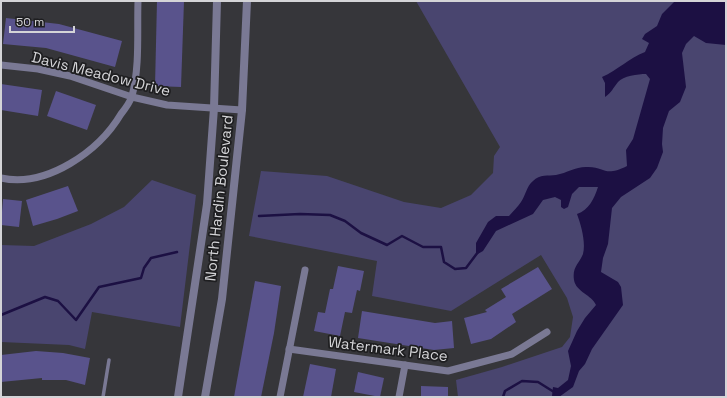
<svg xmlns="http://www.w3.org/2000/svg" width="727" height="398" font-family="'Space Grotesk',sans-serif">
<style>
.green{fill:#49456f}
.water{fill:#1c1043}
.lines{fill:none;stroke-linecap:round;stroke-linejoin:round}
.stream{stroke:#1c1043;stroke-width:2.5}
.building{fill:#59538c}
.service{stroke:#7a7994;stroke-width:3.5}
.minor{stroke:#7a7994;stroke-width:7}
.tertiary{stroke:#7a7994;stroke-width:8}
.labels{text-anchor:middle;stroke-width:3.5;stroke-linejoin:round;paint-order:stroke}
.street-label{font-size:15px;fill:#d4d4d7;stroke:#1e1e20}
</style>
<rect width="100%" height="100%" fill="#36363a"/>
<!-- green -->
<g class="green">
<path d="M416,1H726V397H458L456,380L502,367L562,347L570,337L573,317L567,298L541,255L451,311L372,296L377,261L249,236L261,171L327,176L404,202L441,208L471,195L493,173L494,156L500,147Z"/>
<path d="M152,180L196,195L180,327L92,312L85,349L69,345L1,342V245L34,246L91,224L124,207Z"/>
</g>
<!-- water -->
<path class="water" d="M675,1H726V45L706,43L694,36L686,44L682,53L686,87L680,102L669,111L663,128L662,144L663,152L657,168L650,178L621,197L612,208L608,244L603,258L601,272L618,282L621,287L623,305L592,349L585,364L579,371L573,387L559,397L552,396L553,387L558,388L568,380L571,366L568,351L577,331L585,318L596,305C592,295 576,292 574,280C572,267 579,264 583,254C586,242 581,225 577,214C589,210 594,199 598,187H579L572,194L568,207L564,209L561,207V200L555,197L543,200L533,214L496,231L483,251L476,255V243L488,222L496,216H509C513,211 518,207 521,202C526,195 526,187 533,181C540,174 548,176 556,175C567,173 575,167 586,167C606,166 603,178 627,166L626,150L633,139L650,79L646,74C638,74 623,76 618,82C613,88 612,92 605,97V83L602,77C618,70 629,58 645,52L649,43L642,39L645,34L657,26L662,14Z"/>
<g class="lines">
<!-- stream -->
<g class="stream">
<path d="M259,216L300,214L330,215L345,221L361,233L387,245L402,236L423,247H441L444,262L455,269L466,268L478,252"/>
<path d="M1,315L45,297L58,301L76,320L99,287L141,278L144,268L151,258L177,252"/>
<path d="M503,397L505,391L522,381L538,382L554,392"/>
</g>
</g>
<!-- building -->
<g class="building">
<path d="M157,1H184L181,87L155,86Z"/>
<path d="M6,18L59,24L122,41L115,67L46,48L3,44Z"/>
<path d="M1,84L42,90L38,116L1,110Z"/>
<path d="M56,91L96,105L87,130L47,116Z"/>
<path d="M68,186L78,211L57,219L33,226L26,200Z"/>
<path d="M3,199L22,201L19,227L1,225Z"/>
<path d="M338,266L364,271L360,291L357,290L352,313L345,312L340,336L314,331L318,312L325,313L330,289H333Z"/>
<path d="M538,267L552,289L512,314L516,322L491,339L471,344L464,318L487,312L485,310L506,297L501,289Z"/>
<path d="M255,281L281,286L274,333L261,397H234Z"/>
<path d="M362,311L435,323L452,321L454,348L434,350L358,338Z"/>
<path d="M36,351L63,353L90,358L85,385L66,380H42V378L1,382V355Z"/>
<path d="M310,364L336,369L331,397H303Z"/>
<path d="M358,372L384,378L380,397L354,392Z"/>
<path d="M421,386L448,387V397H421Z"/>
</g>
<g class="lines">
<!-- service -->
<path class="service" d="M103,397L109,360"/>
<!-- minor -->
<g class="minor">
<path d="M1,65L38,69L70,76L132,97L167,105L242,110"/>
<path d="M1,178C47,188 99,151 121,114C125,109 130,102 132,96C140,66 137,32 138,1"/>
<path d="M289,349L448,371L512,354L547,332"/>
<path d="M280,397L305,270"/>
<path d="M399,397L405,365"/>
</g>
<!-- tertiary -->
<g class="tertiary">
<path d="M178,397L207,204L214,108L217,1"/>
<path d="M205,397L222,299L242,110L247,1"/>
</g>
</g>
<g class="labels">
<!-- street labels -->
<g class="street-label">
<text transform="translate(101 74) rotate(14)" y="5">Davis Meadow Drive</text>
<text transform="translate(219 198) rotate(-84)" y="5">North Hardin Boulevard</text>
<text transform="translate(388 349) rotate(7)" y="5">Watermark Place</text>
</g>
</g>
<!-- border -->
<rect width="727" height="398" fill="none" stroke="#d4d4d7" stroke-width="4"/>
<!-- scale -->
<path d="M10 26v6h64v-6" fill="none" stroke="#d4d4d7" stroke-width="2"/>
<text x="16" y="26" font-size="12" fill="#d4d4d7" stroke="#1e1e20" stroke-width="3" paint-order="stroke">50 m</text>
</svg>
